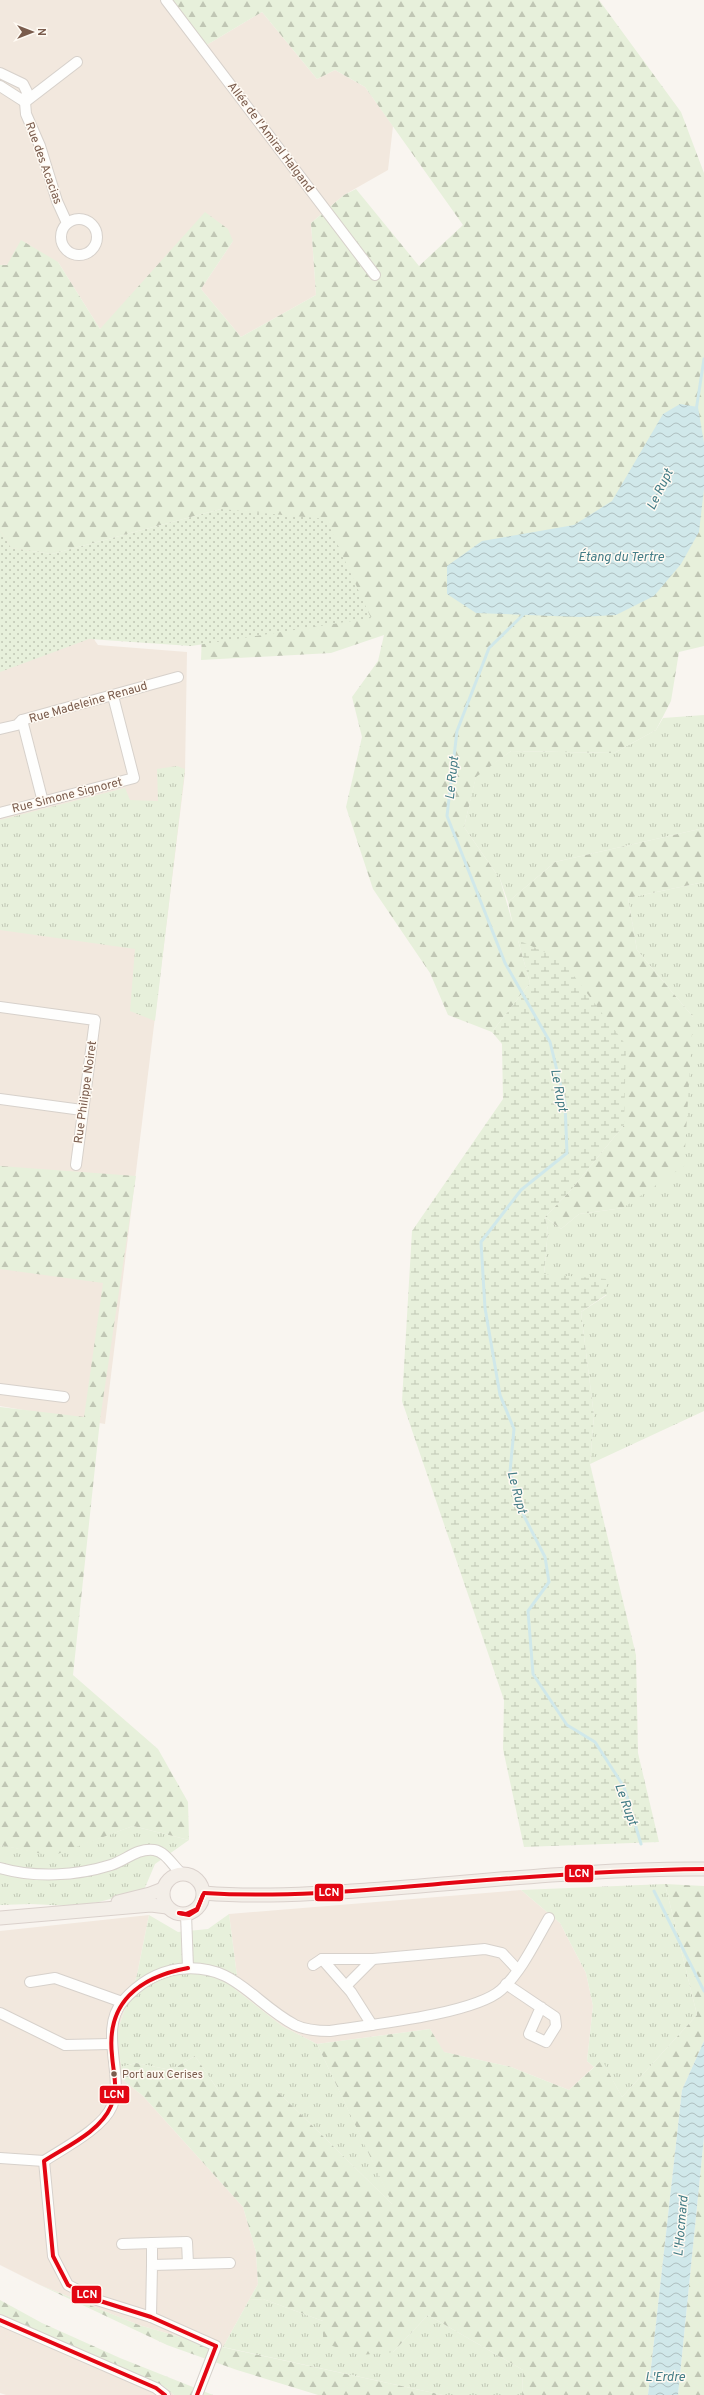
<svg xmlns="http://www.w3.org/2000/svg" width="704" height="2395" font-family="Overpass,sans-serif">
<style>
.residential{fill:#f2e8de}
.grass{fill:url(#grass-tufts)}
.forest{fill:url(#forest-firs)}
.wetland{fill:url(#wetland-marsh)}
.park{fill:url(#park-dots)}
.water{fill:url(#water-waves)}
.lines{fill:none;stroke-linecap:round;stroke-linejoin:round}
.stream{stroke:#d0e8ea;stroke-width:3}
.minor-casing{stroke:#d7d1cb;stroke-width:12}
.major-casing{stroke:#dad1cc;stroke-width:15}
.minor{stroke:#fefefd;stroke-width:10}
.major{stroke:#f3eee8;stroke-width:13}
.bus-1-casing{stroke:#fffaf3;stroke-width:7}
.bus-1{stroke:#e30613;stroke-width:4}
.bus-dot{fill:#7a5c4d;stroke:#fffaf3;stroke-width:1.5}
.labels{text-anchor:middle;stroke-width:3;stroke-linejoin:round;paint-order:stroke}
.bus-label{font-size:11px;fill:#7a5c4d;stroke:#fffaf3;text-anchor:start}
.street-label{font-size:12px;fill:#7a5c4d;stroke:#fffaf3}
.water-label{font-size:13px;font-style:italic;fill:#437c86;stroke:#fffaf3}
.line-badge{stroke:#fffaf3;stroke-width:1.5}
.badge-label{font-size:11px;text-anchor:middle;font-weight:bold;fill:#fff}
</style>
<defs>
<pattern id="grass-tufts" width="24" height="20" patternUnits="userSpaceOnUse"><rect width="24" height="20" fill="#e7f0db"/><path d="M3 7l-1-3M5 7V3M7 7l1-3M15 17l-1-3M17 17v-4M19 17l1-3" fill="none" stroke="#c0c6b4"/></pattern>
<pattern id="forest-firs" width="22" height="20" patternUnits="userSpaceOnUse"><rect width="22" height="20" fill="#e7f0db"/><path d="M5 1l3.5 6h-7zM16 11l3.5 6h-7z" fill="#c0c6b4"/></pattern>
<pattern id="wetland-marsh" width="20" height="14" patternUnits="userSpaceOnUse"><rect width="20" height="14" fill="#e7f0db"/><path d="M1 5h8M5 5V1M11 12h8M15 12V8" fill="none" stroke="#c0c6b4"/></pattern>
<pattern id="park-dots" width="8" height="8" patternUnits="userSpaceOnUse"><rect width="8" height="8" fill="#e7f0db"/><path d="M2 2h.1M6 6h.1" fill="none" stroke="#c0c6b4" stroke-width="1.8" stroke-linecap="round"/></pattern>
<pattern id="water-waves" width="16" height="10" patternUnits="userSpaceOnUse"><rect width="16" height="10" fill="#d0e8ea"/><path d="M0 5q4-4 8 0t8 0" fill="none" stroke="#aebfc0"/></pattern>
</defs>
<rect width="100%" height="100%" fill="#f9f5f0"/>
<!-- residential -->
<g class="residential">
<path d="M0,0H164L200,49L262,12L317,79L335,70L365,87L393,126L388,170L344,195L311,223L316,295L241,337L201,289L233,241L100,329L58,262L0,265Z"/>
<path d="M0,508L98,645L187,652L185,773L105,1424L0,1406Z"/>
<path d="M521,1890L560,1923L586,1973L593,2006L587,2061L594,2067L569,2090L511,2067L443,2052L430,2029L317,2044L282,2026L235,1989L237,1976L229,1914Z"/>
<path d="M149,1915L137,1975L117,2032L123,2080L143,2096L243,2207L256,2252L258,2284L223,2347L194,2341L139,2325L40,2285L0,2265V1931Z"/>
<path d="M0,2314L162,2385L174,2395H6L0,2393Z"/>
</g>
<!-- grass -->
<g class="grass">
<path d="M704,715V828L555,862L508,902L500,879L464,827L476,776L511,751L614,753L656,730L663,718Z"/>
<path d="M177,766L185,769L155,1021L130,1011L135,949L0,930V820L125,788L130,800L158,801L157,769Z"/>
<path d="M704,882V1411L590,1464L594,1416L581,1312L607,1295L544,1274L548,1230L545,1217L561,1229L579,1214L623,1208L693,1017L637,950L628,898Z"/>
<path d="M133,1826L189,1840L155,1864L144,1890L99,1902L71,1906L31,1904L0,1905V1845L52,1855Z"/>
<path d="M665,1884L697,2015L622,2097L602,2061L594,2067L587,2061L593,2006L586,1973L560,1923L521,1890Z"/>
<path d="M229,1914L237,1976L235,1989L282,2026L317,2044L394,2206L276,2090H218L195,2056L171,2070L136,2063L121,2067L117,2032L137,1975L149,1915L178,1932L208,1929Z"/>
<path d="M263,2299L323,2321L393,2352L428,2315L523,2370L522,2395H443L223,2347L249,2300Z"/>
</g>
<!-- forest -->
<g class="forest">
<path d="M164,0H599L681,112L704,173V646L679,652L671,701L656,730L614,753L511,751L476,777L464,827L500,879L513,925L508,902L555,862L704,828V882L628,898L637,950L693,1017L684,1166L623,1208L579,1214L561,1229L545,1217L571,1190L624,1125L518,940L530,983L492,1032L448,1015L430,973L373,889L346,807L362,737L352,697L378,661L384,635L331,653L201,660L202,633L221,509L52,554L11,548L0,530V265H7L21,240L58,262L100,329L205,212L228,229L233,241L201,289L241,337L316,295L311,223L344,195L356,189L419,266L463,225L365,87L335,70L317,79L262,12L200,49Z"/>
<path d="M0,1166L136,1176L100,1420L73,1675L158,1749L188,1802L189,1840L133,1826L52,1856L0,1845V1407L84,1417L103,1283L0,1269Z"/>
<path d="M665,1884L704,1886V2041L682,2090L648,2395H522L523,2370L428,2315L393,2352L361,2355L323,2343V2321L263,2299L249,2300L258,2284L256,2252L243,2207L143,2096L123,2080L121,2067L136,2063L171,2070L195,2056L218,2090H276L393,2205L317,2044L430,2029L444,2052L511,2067L569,2090L602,2060L622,2097L697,2015Z"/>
<path d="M704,2137V2395H678Z"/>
<path d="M40,2285L139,2325L194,2341L443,2395H318L237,2370L167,2345Z"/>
<path d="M0,2300L42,2323L120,2358L213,2395H174L162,2385L0,2314Z"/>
</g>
<!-- wetland -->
<path class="wetland" d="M518,940L562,960L626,1045L624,1125L571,1190L545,1217L548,1230L544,1274L606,1279L607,1294L581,1312L594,1416L590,1464L636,1655L638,1753L659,1842L524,1847L503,1749L504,1700L402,1401L412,1231L503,1099L502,1044L492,1032L530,983Z"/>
<!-- park -->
<path class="park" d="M221,509L326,519L371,618L191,646L89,639L0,672V530L11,548L52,554Z"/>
<!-- water -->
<g class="water">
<path d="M680,404L698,407L704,443V489L699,532L681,564L654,596L616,615L580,617L476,613L447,594V566L482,541L574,525L612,501L663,414Z"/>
<path d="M704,2041V2137L678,2395H648L682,2090Z"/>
</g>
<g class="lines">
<!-- stream -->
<g class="stream">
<path d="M696,411L704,359"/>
<path d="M525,613L489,648L457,731L447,816L505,963L550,1042L565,1103L567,1153L521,1190L481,1242L485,1308L500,1395L514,1429L510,1472L524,1516L545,1557L549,1582L528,1611L533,1674L567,1725L595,1742L624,1787L641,1844"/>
<path d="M654,1891L704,1991"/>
</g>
<!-- minor casing -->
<g class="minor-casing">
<g id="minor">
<path d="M166,0L375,275"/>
<path d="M0,73L23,84L27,92L25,102L26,114L40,146L57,201L67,223"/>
<path d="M0,86L25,102"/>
<path d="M25,102L77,62"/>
<circle cx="79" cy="237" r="18"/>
<path d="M22,720L43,802"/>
<path d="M0,729L17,725L22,720L178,677"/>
<path d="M0,813L134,778L113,696"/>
<path d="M0,1007L95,1020L76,1165"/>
<path d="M0,1099L82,1110"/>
<path d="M0,1389L64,1397"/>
<path d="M0,1868C35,1878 76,1876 111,1865C126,1860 137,1848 154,1850C166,1852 172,1865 181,1873"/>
<path d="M186,1914L188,1968"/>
<path d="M313,1965L322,1959"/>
<path d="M30,1982L55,1978L122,2002"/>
<path d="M506,1984L555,2017L556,2026L546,2042L529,2034L541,2007"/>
<path d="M346,1986L373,1959"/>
<path d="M0,2013L65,2045L111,2044"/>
<path d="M372,2025L351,1992L322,1959H373L485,1949L502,1953L517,1969"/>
<path d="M0,2158L44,2161"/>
<path d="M122,2244L152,2243"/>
<path d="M152,2265V2243L187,2242L188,2264"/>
<path d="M151,2317L152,2265L230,2263"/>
<path d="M0,2320L156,2388L165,2395"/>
<path d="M197,2395L216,2346L151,2317L97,2300L68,2285L53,2256L44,2161C64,2148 103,2128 112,2106C125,2076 98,2030 123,2001C138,1984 157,1972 179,1969C234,1962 252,2002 295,2025C305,2030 318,2031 330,2031C369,2025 474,2014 501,1990C522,1971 535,1942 549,1918"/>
</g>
</g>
<!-- major casing -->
<g class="major-casing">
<g id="major">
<circle cx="183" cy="1894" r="20"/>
<path d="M204,1893C263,1898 322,1893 382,1889C489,1881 597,1868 704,1869"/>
<path d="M118,1902L150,1894L163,1889"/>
<path d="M0,1918L151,1905L167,1907"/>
</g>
</g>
<!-- minor -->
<use href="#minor" class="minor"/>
<!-- major -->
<use href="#major" class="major"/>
<!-- bus-1 casing -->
<g class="bus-1-casing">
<g id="bus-1">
<path d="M204,1893C286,1898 368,1890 449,1883C534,1876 619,1870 704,1869"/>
<path d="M179,1913L186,1914L197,1909L203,1895"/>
<path d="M179,1913L189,1915L197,1910L203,1895"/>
<path d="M188,1968C140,1977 106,2002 112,2055C113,2072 119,2089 111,2106C100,2132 67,2146 44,2161L53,2256L68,2285L97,2300L151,2317L216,2346"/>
<path d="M0,2320L156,2388L165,2395"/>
<path d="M197,2395L216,2346"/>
</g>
</g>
<!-- bus-1 -->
<use href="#bus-1" class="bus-1"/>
</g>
<!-- markers -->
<circle class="bus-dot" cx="114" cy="2074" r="3.5"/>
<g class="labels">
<!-- bus labels -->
<g class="bus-label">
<text x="122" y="2078">Port aux Cerises</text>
</g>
<!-- street labels -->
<g class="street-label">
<text transform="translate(271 137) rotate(53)" y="4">Allée de l'Amiral Halgand</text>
<text transform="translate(44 163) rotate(70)" y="4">Rue des Acacias</text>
<text transform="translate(88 702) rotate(-16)" y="4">Rue Madeleine Renaud</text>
<text transform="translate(67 795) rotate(-14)" y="4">Rue Simone Signoret</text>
<text transform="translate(85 1092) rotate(-82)" y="4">Rue Philippe Noiret</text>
</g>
<!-- water labels -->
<g class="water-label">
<text transform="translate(659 489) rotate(-64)" y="5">Le Rupt</text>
<text x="621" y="561">Étang du Tertre</text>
<text transform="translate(451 778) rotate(-84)" y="5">Le Rupt</text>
<text transform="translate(560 1090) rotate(79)" y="5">Le Rupt</text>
<text transform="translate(518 1492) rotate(75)" y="5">Le Rupt</text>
<text transform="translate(627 1804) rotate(70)" y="5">Le Rupt</text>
<text transform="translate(680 2226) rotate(-85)" y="5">L'Hocmard</text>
<text x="665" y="2381">L'Erdre</text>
</g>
</g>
<g class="line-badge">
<rect x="564" y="1864" width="30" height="19" rx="4" fill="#e30613"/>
<rect x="314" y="1883" width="30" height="19" rx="4" fill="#e30613"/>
<rect x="99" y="2085" width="31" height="19" rx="4" fill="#e30613"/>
<rect x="71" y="2285" width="31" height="19" rx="4" fill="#e30613"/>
</g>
<g class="badge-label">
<text x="579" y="1877">LCN</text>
<text x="329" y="1896">LCN</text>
<text x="114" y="2098">LCN</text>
<text x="87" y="2298">LCN</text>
</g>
<!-- north arrow -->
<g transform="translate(32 32) rotate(90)" stroke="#fffaf3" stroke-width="3" paint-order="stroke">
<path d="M0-3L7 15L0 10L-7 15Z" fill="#7a5c4d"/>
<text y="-6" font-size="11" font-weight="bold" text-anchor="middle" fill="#7a5c4d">N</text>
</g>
</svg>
